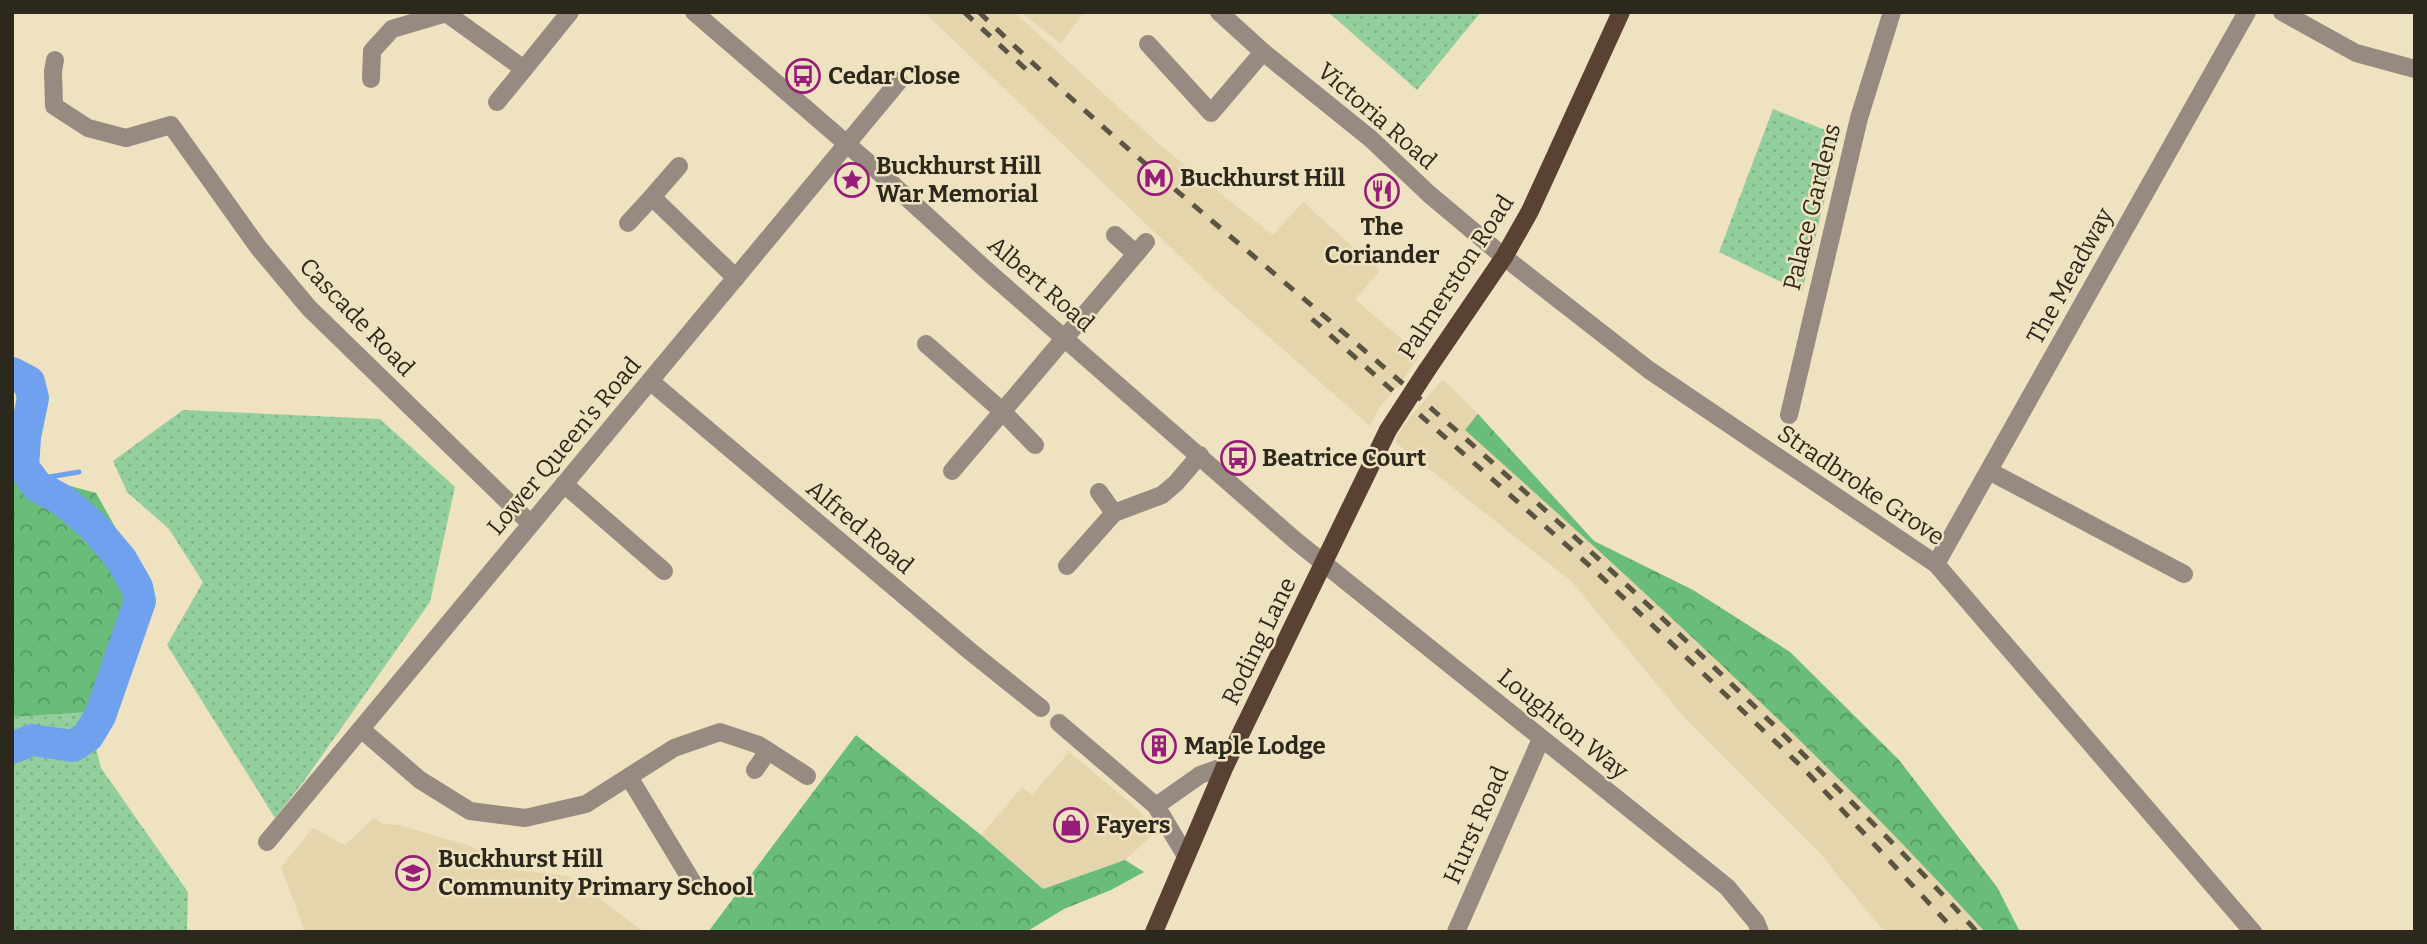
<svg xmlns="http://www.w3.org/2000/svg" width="2427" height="944" font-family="Bitter,serif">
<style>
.built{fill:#e5d5ad}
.green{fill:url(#green-dots)}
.forest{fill:url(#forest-crowns)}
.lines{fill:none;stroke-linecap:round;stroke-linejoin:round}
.stream{stroke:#6fa1ee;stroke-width:5}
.river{stroke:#6fa1ee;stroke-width:32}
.minor{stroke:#978a81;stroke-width:18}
.major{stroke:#594233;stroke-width:18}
.rail{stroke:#5a5442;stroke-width:5;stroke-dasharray:12 12;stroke-linecap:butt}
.major-bridge{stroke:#594233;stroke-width:18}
.labels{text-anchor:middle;stroke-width:5;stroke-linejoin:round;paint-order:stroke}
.poi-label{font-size:24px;font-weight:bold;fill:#2c281b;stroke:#efe2c0;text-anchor:start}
.street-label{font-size:24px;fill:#2c281b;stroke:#efe2c0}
</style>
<defs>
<pattern id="green-dots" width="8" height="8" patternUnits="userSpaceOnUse" patternTransform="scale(1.75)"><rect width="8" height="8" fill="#93cf9d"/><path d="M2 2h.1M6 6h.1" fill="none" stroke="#7fb287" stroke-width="1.8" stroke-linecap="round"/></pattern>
<pattern id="forest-crowns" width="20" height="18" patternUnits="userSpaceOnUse" patternTransform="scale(1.75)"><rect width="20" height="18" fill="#69bc7a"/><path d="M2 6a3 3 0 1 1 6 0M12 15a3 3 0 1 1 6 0" fill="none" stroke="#579963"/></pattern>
</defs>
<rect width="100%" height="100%" fill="#efe2c0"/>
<!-- built -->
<g class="built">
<path d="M924,12H1014L1161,146L1273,235L1303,202L1380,271L1355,299L1420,355L1400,384L1380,406L1370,426L1210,285Z"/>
<path d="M1021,12H1084L1061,44Z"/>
<path d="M1443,379L1478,414L1594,541L1693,590L1790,652L1899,760L1997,887L2020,932H1886L1880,927L1819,852L1684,717L1571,581L1395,442L1403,426Z"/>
<path d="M1069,752L1133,805L1157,831L1125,860L1043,889L981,835L1022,787L1032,795Z"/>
<path d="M374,818L383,824L399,825L471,846L514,870L569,876L644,932H305L281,867L313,828L345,845Z"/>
</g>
<!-- green -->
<g class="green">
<path d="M1328,12H1481L1417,90Z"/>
<path d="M1773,109L1840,136L1802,292L1719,252Z"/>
<path d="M12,406L15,493L117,633L87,712L101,768L188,892L187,932H12V717H20L12,714Z"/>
<path d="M183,410L380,419L455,487L430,602L304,781L275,818L167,645L203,582L169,529L127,492L113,461Z"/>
</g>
<!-- forest -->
<g class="forest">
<path d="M1478,414L1594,541L1693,590L1790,652L1899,760L1997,887L2020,932H1985C1823,754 1644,590 1465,430Z"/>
<path d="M12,439L37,477L96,493L123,541L136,601L87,712L12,717Z"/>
<path d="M856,735L981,835L1043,889L1125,860L1144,872L1111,890L1064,909L1026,932H708Z"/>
</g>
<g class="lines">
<!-- stream -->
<path class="stream" d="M31,480L79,472"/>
<!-- river -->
<path class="river" d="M12,373L29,382L33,398L25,437L23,467L37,486L64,501L94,527L121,559L137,587L140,601L100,716L88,736L73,746L32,740L12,748"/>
<!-- minor -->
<g class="minor">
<path d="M694,12L869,163L985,269L1296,541L1727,887L1756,922L1760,932"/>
<path d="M1219,12L1263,52L1371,139L1429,194L1504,257L1649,370L1936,564L2253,932"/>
<path d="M2282,12L2356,53L2415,69"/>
<path d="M1148,44L1211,113L1263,52"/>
<path d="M55,60L53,71L54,106L88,128L126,138L171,125L258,247L309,308L531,524"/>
<path d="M371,79L372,51L392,29L446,13L524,69L570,12"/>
<path d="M497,102L524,69"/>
<path d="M652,197L679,166"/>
<path d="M628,223L652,197L736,278"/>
<path d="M1115,235L1136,254"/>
<path d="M926,344L1002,411L1035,445"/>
<path d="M650,381L971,652L1041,708"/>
<path d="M1789,415L1859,118L1892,12"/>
<path d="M952,471L1146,242"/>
<path d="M1989,471L2184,574"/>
<path d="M564,484L664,571"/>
<path d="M1099,492L1114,513"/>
<path d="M1936,564L2247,12"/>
<path d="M1067,566L1114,513L1162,495L1176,483L1200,455"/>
<path d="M1059,723L1156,806L1186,856"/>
<path d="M361,729L420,780L470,811L525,818L586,804L674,748L720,732L759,745L807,776"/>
<path d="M755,770L768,751"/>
<path d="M629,777L693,883"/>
<path d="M1156,806L1200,775L1225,766"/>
<path d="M267,842L899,81"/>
<path d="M1456,932L1541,739"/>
</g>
<!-- major -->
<g class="major">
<path d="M1427,370L1504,257L1530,211L1621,12"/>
<path d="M1154,932L1225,766L1388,430"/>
</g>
<!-- rail -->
<g class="rail">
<path d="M964,12L1030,73"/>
<path d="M979,12C1095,125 1220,227 1343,332C1495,462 1643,597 1786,737C1850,801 1916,864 1977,932"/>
<path d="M1312,319L1591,567L1803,768L1956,932"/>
</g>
<!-- major-bridge -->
<path class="major-bridge" d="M1388,430L1427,370"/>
</g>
<!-- icons -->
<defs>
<g id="bus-ring" transform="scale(1.75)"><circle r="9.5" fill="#efe2c0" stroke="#961d78" stroke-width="1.5"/><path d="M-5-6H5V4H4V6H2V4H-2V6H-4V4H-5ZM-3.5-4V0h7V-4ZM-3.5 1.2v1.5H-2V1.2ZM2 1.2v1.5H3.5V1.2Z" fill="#961d78"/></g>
<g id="metro-ring" transform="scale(1.75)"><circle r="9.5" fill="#efe2c0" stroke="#961d78" stroke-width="1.5"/><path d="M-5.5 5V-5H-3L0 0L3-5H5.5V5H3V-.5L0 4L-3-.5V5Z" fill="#961d78"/></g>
<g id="sight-ring" transform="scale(1.75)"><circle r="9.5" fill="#efe2c0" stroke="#961d78" stroke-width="1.5"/><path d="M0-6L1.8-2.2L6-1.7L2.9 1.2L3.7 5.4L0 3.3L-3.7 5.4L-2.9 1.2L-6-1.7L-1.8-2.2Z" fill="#961d78"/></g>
<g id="restaurant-ring" transform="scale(1.75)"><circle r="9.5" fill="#efe2c0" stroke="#961d78" stroke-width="1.5"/><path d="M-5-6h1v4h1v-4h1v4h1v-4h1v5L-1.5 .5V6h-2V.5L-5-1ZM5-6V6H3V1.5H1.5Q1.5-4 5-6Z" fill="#961d78"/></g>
<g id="building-ring" transform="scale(1.75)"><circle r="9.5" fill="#efe2c0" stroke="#961d78" stroke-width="1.5"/><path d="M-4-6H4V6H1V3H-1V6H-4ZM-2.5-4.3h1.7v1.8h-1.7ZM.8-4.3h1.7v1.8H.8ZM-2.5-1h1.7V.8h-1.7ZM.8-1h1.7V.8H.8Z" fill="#961d78"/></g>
<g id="shop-ring" transform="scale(1.75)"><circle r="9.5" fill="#efe2c0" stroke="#961d78" stroke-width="1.5"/><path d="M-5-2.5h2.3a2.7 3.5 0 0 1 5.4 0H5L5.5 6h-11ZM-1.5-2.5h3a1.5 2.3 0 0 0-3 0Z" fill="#961d78"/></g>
<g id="school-ring" transform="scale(1.75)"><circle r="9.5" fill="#efe2c0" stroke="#961d78" stroke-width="1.5"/><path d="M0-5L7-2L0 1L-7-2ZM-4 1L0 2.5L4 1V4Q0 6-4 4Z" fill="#961d78"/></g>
</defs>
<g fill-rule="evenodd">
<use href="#bus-ring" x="803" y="76"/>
<use href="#metro-ring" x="1155" y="178"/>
<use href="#sight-ring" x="852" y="180"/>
<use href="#restaurant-ring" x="1382" y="191"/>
<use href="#bus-ring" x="1238" y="458"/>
<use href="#building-ring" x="1159" y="746"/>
<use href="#shop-ring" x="1071" y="825"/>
<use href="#school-ring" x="413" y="873"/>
</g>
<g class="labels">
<!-- poi labels -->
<g class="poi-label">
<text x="828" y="84">Cedar Close</text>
<text x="876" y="174">Buckhurst Hill<tspan x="876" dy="28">War Memorial</tspan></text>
<text x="1180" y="186">Buckhurst Hill</text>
<text x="1382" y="235" text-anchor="middle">The<tspan x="1382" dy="28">Coriander</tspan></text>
<text x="1262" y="466">Beatrice Court</text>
<text x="1184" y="754">Maple Lodge</text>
<text x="1096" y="833">Fayers</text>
<text x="438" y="867">Buckhurst Hill<tspan x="438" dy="28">Community Primary School</tspan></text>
</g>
<!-- street labels -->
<g class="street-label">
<text transform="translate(1377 116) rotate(41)" y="8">Victoria Road</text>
<text transform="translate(1812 207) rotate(-76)" y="8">Palace Gardens</text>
<text transform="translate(2070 276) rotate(-61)" y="8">The Meadway</text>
<text transform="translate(1456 277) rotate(-57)" y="8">Palmerston Road</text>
<text transform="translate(1041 284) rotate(41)" y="8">Albert Road</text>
<text transform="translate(357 317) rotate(46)" y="8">Cascade Road</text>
<text transform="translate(564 446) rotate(-50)" y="8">Lower Queen's Road</text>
<text transform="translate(1861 485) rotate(34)" y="8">Stradbroke Grove</text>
<text transform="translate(860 527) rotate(40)" y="8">Alfred Road</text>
<text transform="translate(1259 641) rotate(-64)" y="8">Roding Lane</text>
<text transform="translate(1563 724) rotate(39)" y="8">Loughton Way</text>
<text transform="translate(1476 825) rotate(-66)" y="8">Hurst Road</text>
</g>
</g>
<!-- border -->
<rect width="2427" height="944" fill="none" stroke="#2c281b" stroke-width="28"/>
</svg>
